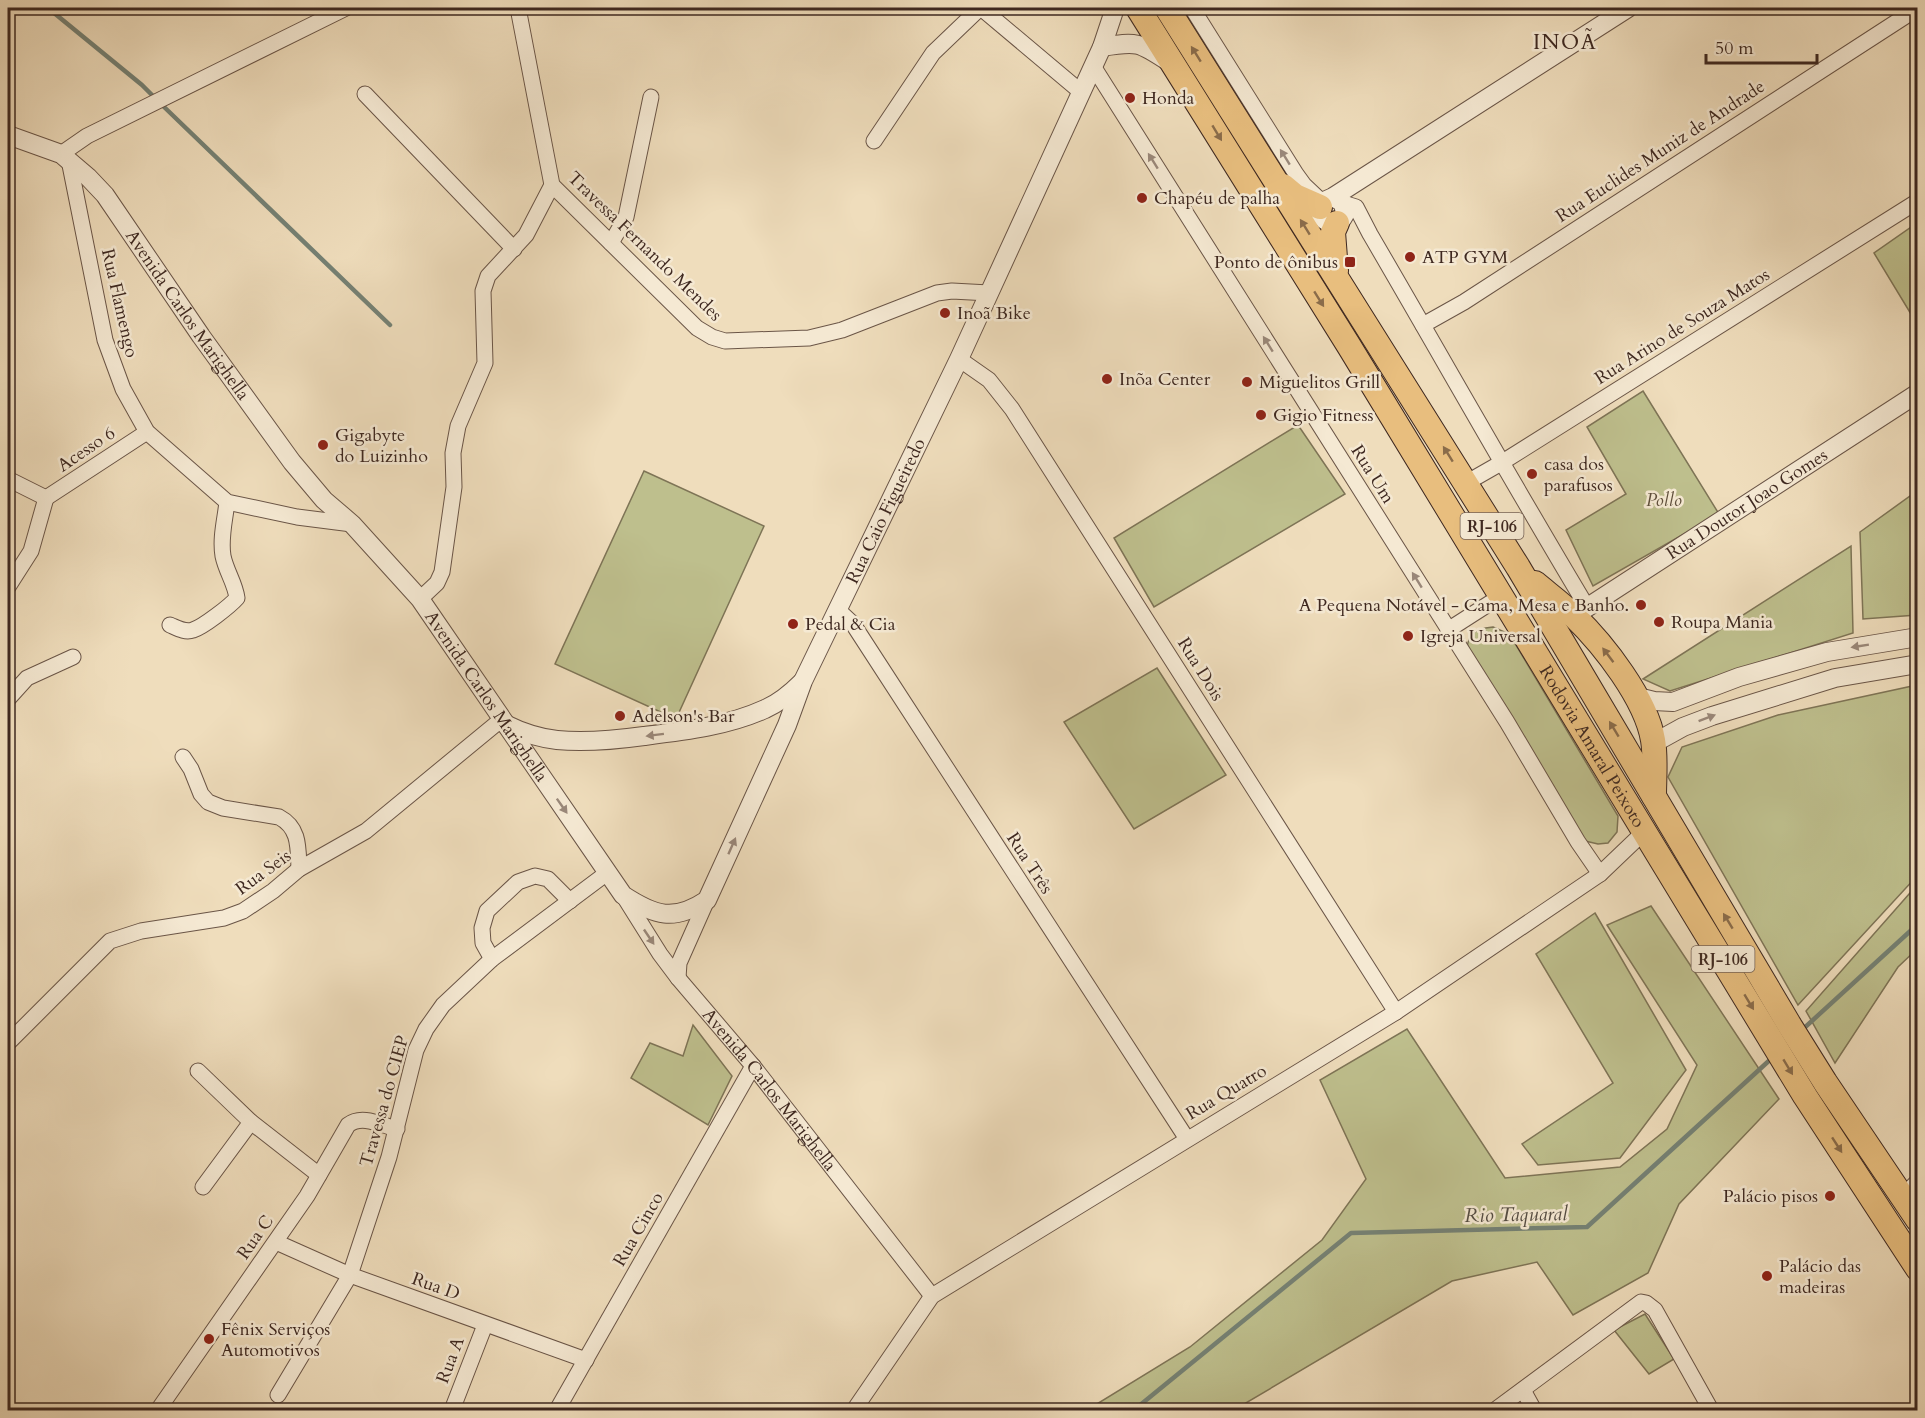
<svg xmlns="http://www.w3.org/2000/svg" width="1925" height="1418" font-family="Cardo,serif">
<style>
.green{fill:#bebf8d;stroke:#7e7456;stroke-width:1.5}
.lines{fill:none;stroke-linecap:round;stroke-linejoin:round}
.stream{stroke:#758174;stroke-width:4.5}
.minor-casing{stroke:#6a5547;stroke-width:17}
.tertiary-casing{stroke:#6a5547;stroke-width:20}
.trunk-casing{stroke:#3e2820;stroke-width:26}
.minor{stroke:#f5e9d3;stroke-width:15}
.tertiary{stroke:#f5e9d3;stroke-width:18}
.trunk{stroke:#e8be7e;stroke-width:24}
.oneway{fill:#8a6c4a}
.oneway2{fill:#9a887a}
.poi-dot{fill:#8f2418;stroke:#f5e9d3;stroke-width:2}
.labels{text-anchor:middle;stroke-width:5;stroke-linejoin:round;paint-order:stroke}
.shield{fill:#f5e9d3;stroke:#756256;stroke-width:1.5}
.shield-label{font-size:16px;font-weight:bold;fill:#3e2820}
.poi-label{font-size:18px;fill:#3e2820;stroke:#f5e9d3;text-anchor:start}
.street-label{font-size:18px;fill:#3e2820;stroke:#f5e9d3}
.park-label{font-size:18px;font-style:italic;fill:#5e4e3b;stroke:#f5e9d3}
.water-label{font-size:20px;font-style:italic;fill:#554d43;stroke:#f5e9d3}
.quarter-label{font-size:21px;letter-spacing:1.5px;fill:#3e2820;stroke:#f5e9d3}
</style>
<rect width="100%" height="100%" fill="#efddbc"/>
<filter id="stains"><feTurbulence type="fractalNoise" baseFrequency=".00333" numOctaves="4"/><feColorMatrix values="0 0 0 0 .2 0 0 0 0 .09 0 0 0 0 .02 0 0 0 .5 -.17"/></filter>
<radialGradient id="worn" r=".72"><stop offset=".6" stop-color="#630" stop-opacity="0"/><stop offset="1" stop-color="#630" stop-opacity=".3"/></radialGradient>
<!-- green -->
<g class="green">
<path d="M1917,223V324L1874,253Z"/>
<path d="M1643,391L1719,514L1593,586L1566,530L1626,494L1587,427Z"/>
<path d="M1298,425L1345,494L1154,607L1114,538Z"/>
<path d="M644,471L764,526L676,719L555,664Z"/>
<path d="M1917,491V615L1863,619L1860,532Z"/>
<path d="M1851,546L1853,633L1670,691L1643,679Z"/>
<path d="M1493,627L1507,633L1513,640L1618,816L1617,832L1608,843L1598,844L1581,840L1466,657C1467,636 1471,629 1493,627Z"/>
<path d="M1157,668L1226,775L1134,829L1064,722Z"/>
<path d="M1917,685V876L1798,1005L1668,777L1682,747L1778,715Z"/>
<path d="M1917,885V949L1898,967L1835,1063L1806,1011Z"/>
<path d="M1651,906L1779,1099L1679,1204L1648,1273L1573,1315L1537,1262L1452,1281L1234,1410H1087L1190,1347L1322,1240L1366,1179L1320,1080L1407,1029L1505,1178L1620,1167L1667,1129L1697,1065L1607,925Z"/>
<path d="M1595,913L1686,1070L1620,1158L1538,1165L1522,1144L1613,1083L1536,954Z"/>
<path d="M693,1025L732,1076L708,1125L631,1078L650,1043L683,1056Z"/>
<path d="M1645,1314L1674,1359L1649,1374L1614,1330Z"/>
</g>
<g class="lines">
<!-- stream -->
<g class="stream">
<path d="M48,8L142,85L155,98"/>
<path d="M161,104L390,325"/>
<path d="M1802,1030L1918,924"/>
<path d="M1134,1410L1351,1233L1587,1227L1772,1058"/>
</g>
<!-- minor casing -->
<g class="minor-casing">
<g id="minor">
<path d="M518,8L552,185L697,328L712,337L725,341L809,338L842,330L937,293L952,291L989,293"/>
<path d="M981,8L1081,92"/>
<path d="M1192,8L1296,174L1304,185L1322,202"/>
<path d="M1093,66L1507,722L1578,842L1600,874"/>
<path d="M365,94L514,249"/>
<path d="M874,141L933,53L980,8"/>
<path d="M61,154L87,136L346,8"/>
<path d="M69,160L105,340L123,389L147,432L227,502L297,517L352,524"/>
<path d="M1343,203L1356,207L1370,234C1443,359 1513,484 1587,607"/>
<path d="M611,243L626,217L651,97"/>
<path d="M1423,325L1464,302L1918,8"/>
<path d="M959,359L989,380L1012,409L1396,1012"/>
<path d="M8,479L46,498"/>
<path d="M1466,483L1501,463L1918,201"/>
<path d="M46,498L147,432"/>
<path d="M8,587L31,551L46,498"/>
<path d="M420,599L437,583L442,572L454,487L453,453L458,426L485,363L483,291L488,276L526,235L552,185"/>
<path d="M838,610L853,624L1187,1139"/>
<path d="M170,625C177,628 185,633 193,630C203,627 230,606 237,598C235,583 226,571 223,556C220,538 225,520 227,502"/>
<path d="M1448,630L1501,596"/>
<path d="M8,699L27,678L73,657"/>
<path d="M183,757L191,769L201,794L208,802L223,808L279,817C300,828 298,848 299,869"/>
<path id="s1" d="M623,895L660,954L678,978L753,1066L932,1296"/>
<path d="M492,959L483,943L482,928L487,911L518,882L535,876L548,879L570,901"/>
<path d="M678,978L679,963L707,900"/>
<path d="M8,1043L110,941L141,931L224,918L243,911L273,891L299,869L366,831L502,719"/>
<path d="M198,1071L251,1122L319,1175"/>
<path d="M203,1187L251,1122"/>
<path d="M276,1242L350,1275L586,1360"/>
<path d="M1523,1390L1534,1410"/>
<path d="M278,1395L350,1275L389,1157L416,1050L426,1029L443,1005L492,959L607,873"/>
<path d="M158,1410L307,1196L348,1125C362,1114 381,1125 397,1129"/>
<path d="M452,1410L485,1325"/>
<path d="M557,1410L753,1066"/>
<path d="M854,1410L932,1296L1396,1012L1600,874L1645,831"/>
<path d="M1495,1410L1641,1302L1646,1303L1655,1310L1711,1410"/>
</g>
</g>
<!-- tertiary casing -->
<g class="tertiary-casing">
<g id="tertiary">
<path d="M1102,47C1137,41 1139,42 1169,62"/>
<path id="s2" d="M8,135L61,154L88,177L105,195L201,336L292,462L324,500L352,524L420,599L623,895C655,916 674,922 707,900L787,725L803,681L959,359L1102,47L1115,8"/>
<path d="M1333,197L1343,203L1345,214L1342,219L1332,224C1320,220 1317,212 1322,202L1333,197L1628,8"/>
<path id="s3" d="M1574,616L1918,393"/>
<path d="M1638,697L1654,701L1673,702L1739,677L1827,652L1918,637"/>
<path d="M505,724C521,732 539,738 557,740C586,743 615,740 644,736C685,731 728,726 765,709C779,703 791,693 802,682"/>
<path d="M1654,743L1683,727L1712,716L1835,678L1918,664"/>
<path d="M1903,1198L1918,1183"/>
</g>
</g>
<!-- trunk casing -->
<g class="trunk-casing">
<g id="trunk">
<path id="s4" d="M1138,8L1349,346L1805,1096L1918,1269"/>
<path d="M1167,8L1518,567L1790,1026L1825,1082L1918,1220"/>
<path d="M1283,186L1295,196L1320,207"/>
<path d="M1336,271L1333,232L1337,223"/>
<path d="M1535,583C1548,594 1562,604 1574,616C1604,645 1646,699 1653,740C1656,758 1654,778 1654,796"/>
</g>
</g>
<!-- minor -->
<use href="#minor" class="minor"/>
<!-- tertiary -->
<use href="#tertiary" class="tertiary"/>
<!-- trunk -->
<use href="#trunk" class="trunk"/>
</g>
<!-- one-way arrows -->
<defs><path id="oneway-solid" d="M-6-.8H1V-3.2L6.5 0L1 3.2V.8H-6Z" transform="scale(1.5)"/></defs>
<g class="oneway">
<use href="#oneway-solid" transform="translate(1196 54) rotate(-122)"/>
<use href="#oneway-solid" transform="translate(1217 133) rotate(59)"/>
<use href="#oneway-solid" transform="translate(1305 227) rotate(-122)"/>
<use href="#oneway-solid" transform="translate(1319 299) rotate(58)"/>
<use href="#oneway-solid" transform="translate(1448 454) rotate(-122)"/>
<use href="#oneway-solid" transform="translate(1608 655) rotate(-127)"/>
<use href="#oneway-solid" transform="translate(1614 729) rotate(-121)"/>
<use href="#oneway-solid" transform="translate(1728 921) rotate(-121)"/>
<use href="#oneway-solid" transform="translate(1749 1002) rotate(59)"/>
<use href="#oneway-solid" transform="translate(1788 1067) rotate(59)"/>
<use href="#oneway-solid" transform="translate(1837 1145) rotate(57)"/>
</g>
<g class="oneway2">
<use href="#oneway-solid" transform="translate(1285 157) rotate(-122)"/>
<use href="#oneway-solid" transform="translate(1153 161) rotate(-122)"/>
<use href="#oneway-solid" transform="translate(1268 344) rotate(-122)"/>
<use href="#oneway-solid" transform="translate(1417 580) rotate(-122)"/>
<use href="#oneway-solid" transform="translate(1860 646) rotate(171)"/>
<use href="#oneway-solid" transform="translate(1707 718) rotate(-21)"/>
<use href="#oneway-solid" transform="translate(655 735) rotate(173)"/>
<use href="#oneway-solid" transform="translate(562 806) rotate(55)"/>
<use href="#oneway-solid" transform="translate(732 846) rotate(-66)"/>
<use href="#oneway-solid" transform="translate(649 937) rotate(56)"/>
</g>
<!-- markers -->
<g class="poi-dot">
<circle cx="1130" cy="98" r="6"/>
<circle cx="1142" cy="198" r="6"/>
<circle cx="1410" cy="257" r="6"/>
<rect x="1344" y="256" width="12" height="12" rx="3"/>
<circle cx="945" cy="313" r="6"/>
<circle cx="1107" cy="379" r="6"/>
<circle cx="1247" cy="382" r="6"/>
<circle cx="1261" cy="415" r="6"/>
<circle cx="323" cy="445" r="6"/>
<circle cx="1532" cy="474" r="6"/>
<circle cx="1641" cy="605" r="6"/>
<circle cx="1659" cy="622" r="6"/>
<circle cx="793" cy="624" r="6"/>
<circle cx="1408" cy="636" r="6"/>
<circle cx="620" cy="716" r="6"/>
<circle cx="1830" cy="1196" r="6"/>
<circle cx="1767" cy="1276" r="6"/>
<circle cx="209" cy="1339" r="6"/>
</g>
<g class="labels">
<!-- shield labels -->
<g class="shield">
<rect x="1460.5" y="513" width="63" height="26" rx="4.5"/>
<rect x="1691.5" y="946" width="63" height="26" rx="4.5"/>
</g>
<g class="shield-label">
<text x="1492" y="532">RJ-106</text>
<text x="1723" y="965">RJ-106</text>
</g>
<!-- poi labels -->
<g class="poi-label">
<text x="1142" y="104">Honda</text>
<text x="1154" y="204">Chapéu de palha</text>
<text x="1422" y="263">ATP GYM</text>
<text x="1338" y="268" text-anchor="end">Ponto de ônibus</text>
<text x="957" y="319">Inoã Bike</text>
<text x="1119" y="385">Inõa Center</text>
<text x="1259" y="388">Miguelitos Grill</text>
<text x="1273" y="421">Gigio Fitness</text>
<text x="335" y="441">Gigabyte<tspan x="335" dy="21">do Luizinho</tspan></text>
<text x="1544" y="470">casa dos<tspan x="1544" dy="21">parafusos</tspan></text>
<text x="1629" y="611" text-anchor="end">A Pequena Notável - Cama, Mesa e Banho.</text>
<text x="1671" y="628">Roupa Mania</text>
<text x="805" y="630">Pedal &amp; Cia</text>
<text x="1420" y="642">Igreja Universal</text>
<text x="632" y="722">Adelson's Bar</text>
<text x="1818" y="1202" text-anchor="end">Palácio pisos</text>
<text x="1779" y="1272">Palácio das<tspan x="1779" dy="21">madeiras</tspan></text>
<text x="221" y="1335">Fênix Serviços<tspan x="221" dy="21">Automotivos</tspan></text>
</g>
<!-- street labels -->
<g class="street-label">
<text transform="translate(1660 151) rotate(-33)" y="6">Rua Euclides Muniz de Andrade</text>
<text transform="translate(645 246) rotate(44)" y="6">Travessa Fernando Mendes</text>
<text transform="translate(120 303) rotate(77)" y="6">Rua Flamengo</text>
<text dy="6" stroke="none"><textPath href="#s2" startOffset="262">Avenida Carlos Marighella</textPath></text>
<text transform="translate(1682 326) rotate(-32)" y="6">Rua Arino de Souza Matos</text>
<text transform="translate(86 449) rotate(-34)" y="6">Acesso 6</text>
<text transform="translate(1373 474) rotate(58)" y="6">Rua Um</text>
<text dy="6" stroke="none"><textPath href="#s3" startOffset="206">Rua Doutor Joao Gomes</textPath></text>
<text dy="6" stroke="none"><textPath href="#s2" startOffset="1509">Rua Caio Figueiredo</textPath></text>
<text transform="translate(1201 669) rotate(58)" y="6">Rua Dois</text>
<text dy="6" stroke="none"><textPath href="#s2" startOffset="748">Avenida Carlos Marighella</textPath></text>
<text dy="6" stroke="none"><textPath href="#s4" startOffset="867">Rodovia Amaral Peixoto</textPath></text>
<text transform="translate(1030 863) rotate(57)" y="6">Rua Três</text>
<text transform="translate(263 872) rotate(-36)" y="6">Rua Seis</text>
<text dy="6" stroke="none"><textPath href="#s1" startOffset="244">Avenida Carlos Marighella</textPath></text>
<text transform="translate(1226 1092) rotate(-31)" y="6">Rua Quatro</text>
<text transform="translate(384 1101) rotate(-74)" y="6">Travessa do CIEP</text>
<text transform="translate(638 1229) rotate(-60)" y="6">Rua Cinco</text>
<text transform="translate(255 1237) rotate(-55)" y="6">Rua C</text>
<text transform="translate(436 1286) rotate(20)" y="6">Rua D</text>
<text transform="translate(450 1360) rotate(-69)" y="6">Rua A</text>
</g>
<!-- park labels -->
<g class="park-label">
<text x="1664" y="506">Pollo</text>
</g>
<!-- water labels -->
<g class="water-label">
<text transform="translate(1516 1214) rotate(-1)" y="7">Rio Taquaral</text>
</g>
<!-- quarter labels -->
<g class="quarter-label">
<text x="1565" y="49">INOÃ</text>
</g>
</g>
<!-- margin -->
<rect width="1925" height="1418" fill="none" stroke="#efddbc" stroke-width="30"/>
<rect x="9" y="9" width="1907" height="1400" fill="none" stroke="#3e2820" stroke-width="3"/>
<rect x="15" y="15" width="1895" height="1388" fill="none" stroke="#3e2820" stroke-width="1.5"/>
<!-- scale -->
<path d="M1706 54v9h111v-9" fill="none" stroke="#3e2820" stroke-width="3"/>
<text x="1715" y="54" font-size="18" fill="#3e2820" stroke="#f5e9d3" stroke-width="4.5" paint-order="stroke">50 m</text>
<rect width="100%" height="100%" filter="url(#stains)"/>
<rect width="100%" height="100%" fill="url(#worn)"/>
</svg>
